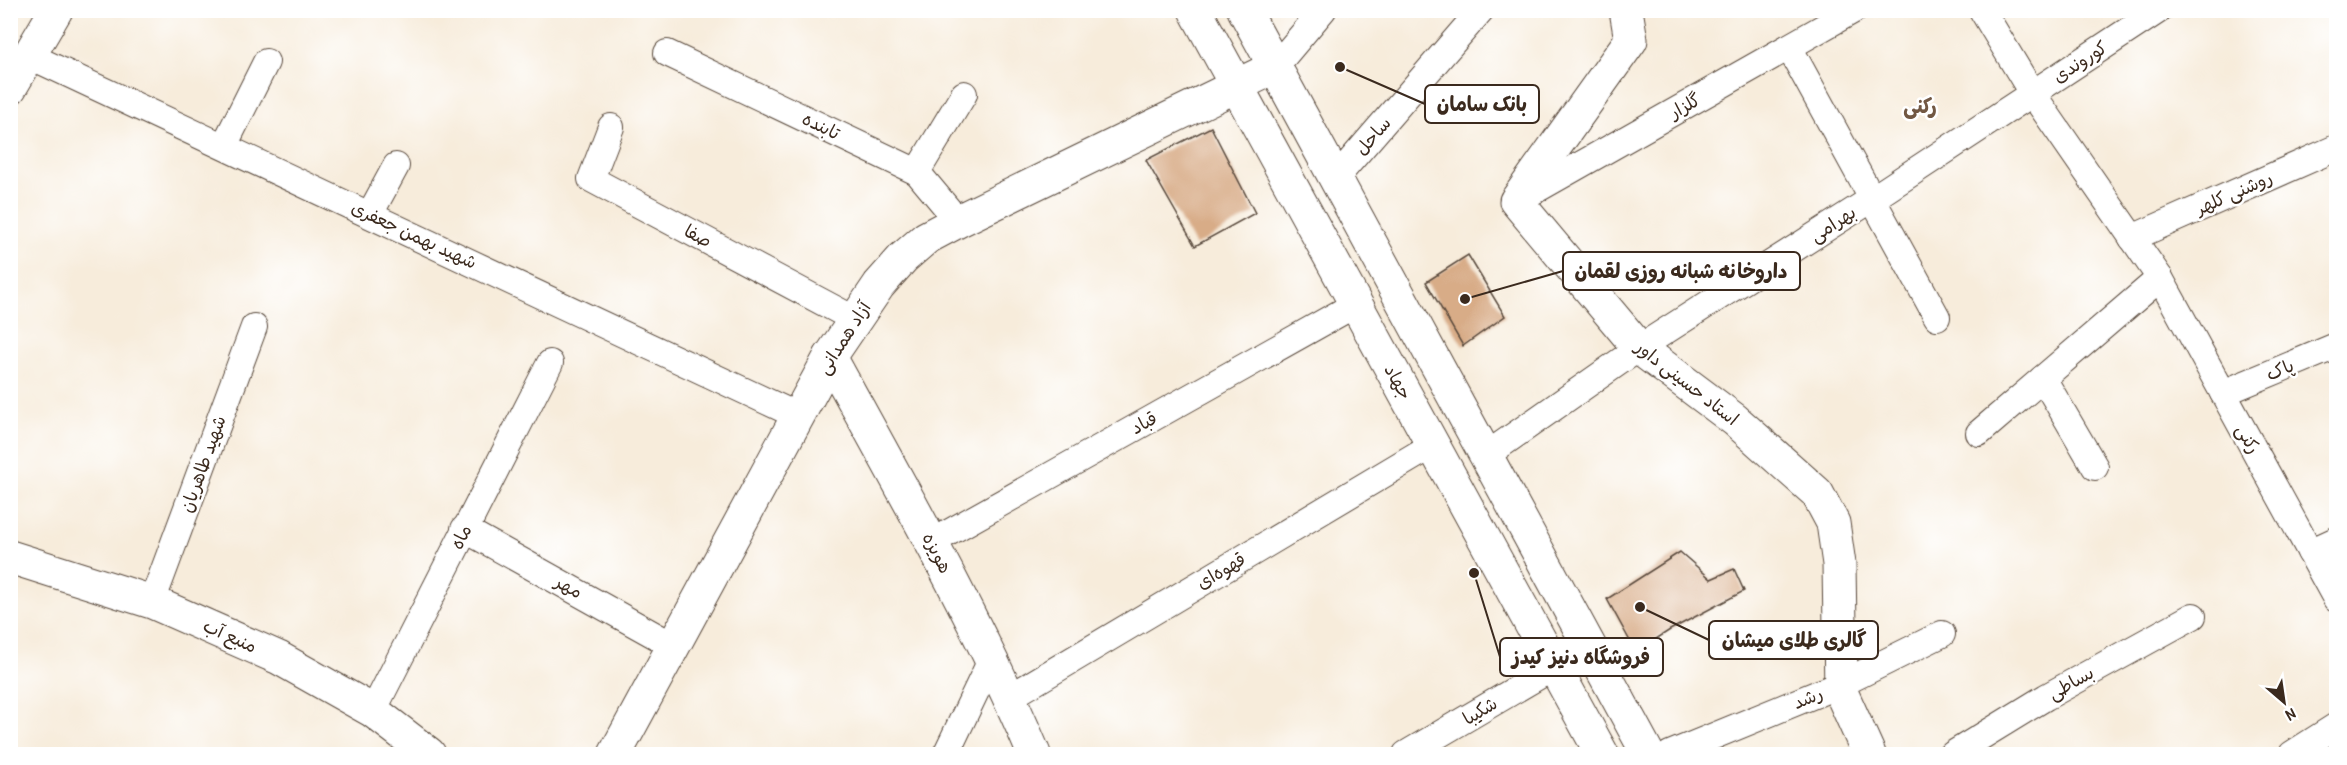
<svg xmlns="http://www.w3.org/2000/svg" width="2347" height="765" font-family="'Patrick Hand','Playpen Sans Arabic',sans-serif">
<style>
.building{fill:#d8ac87}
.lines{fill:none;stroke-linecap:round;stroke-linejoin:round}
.street-casing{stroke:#57473a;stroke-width:28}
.secondary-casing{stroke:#57473a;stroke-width:35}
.primary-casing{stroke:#57473a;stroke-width:35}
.street{stroke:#fff;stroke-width:26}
.secondary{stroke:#fff;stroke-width:33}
.primary{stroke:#fff;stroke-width:33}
.labels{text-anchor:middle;stroke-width:5;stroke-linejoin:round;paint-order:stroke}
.street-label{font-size:18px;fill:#3b2a1e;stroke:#fff}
.neighbourhood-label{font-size:20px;font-weight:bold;fill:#725843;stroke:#fff}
.leader{fill:none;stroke:#3b2a1e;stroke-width:2}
.callout-dot{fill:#3b2a1e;stroke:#fff;stroke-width:2}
.callout{fill:#fff;stroke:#3b2a1e;stroke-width:2}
.callout-label{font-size:20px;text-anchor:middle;font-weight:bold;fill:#3b2a1e}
</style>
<rect width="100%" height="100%" fill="#fff"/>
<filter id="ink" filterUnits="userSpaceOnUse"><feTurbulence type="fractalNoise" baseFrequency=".0167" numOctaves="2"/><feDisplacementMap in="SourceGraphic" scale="12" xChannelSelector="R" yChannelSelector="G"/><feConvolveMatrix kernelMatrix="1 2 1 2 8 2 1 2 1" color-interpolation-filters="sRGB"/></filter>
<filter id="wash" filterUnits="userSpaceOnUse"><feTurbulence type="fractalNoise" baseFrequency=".008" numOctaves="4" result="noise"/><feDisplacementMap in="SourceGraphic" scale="24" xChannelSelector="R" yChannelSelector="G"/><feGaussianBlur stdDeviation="1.35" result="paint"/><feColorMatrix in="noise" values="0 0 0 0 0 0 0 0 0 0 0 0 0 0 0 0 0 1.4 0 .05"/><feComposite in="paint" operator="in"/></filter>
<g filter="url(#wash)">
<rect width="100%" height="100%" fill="#f7ecdb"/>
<g id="blocks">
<!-- building -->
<g class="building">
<path d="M1211,127L1255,213L1195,246L1146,160Z"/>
<path d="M1468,255L1505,316L1463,346L1426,282Z"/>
<path d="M1680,552L1711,579L1734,569L1744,591L1670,630L1636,652L1607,599Z"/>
</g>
</g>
</g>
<g filter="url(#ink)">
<use href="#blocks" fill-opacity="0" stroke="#57473a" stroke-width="1.5"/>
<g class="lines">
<!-- street casing -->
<g class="street-casing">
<g id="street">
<path d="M1982,10L2032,93L2160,278L2336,599"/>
<path d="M1789,47L1937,317"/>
<path d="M667,53L917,172L958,221"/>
<path d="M30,56L798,416"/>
<path d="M1275,67L1323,10"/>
<path d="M611,127L591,179L854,319"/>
<path d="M224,146L266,62"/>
<path d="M917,172L964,94"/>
<path d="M1335,179L1481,10"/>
<path d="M1520,199L1854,10"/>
<path d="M370,214L396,166"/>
<path d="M2132,238L2336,148"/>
<path d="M2043,378L2095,467"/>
<path d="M2223,393L2336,346"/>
<path d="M1979,433L2160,278"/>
<path d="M1485,456L1639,348L1872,199L2159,10"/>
<path d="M464,529L674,646"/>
<path d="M932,542L1356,304"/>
<path d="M2310,552L2336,540"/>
<path d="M152,602L254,327"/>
<path d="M1010,697L1433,445"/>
<path d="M373,711L550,363"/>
<path d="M946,754L990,662"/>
<path d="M1406,754L1554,667"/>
<path d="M1670,754L1841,684L1942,634"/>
<path d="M1953,754L2046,697L2193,616"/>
<path d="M2292,754L2336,726"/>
</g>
</g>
<!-- secondary casing -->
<g class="secondary-casing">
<g id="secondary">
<path d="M1626,10L1631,40L1516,201L1639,348L1735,420L1817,493L1833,523L1839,564L1841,692L1869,754"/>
<path d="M10,88L56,10"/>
<path d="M830,357C901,487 976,617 1034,754"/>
<path d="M10,557L152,602L279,658L373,711L429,754"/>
<path d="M615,754L830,357L879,285L903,258L926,238L958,221L1275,67"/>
</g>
</g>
<!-- primary casing -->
<g class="primary-casing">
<g id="primary">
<path d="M1195,10L1602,754"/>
<path d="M1244,10L1648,754"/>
</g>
</g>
<!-- street -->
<use href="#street" class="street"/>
<!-- secondary -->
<use href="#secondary" class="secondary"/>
<!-- primary -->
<use href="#primary" class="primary"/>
</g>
</g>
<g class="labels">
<!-- street labels -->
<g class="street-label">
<text transform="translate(2080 62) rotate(-33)" y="6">کوروندی</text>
<text transform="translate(1685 106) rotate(-29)" y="6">گلزار</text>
<text transform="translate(821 126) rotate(26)" y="6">تابنده</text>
<text transform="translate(1373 136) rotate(-49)" y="6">ساحل</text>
<text transform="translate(2234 193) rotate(-24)" y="6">روشنی کلهر</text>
<text transform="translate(1833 224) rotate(-33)" y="6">بهرامی</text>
<text transform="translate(414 235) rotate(25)" y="6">شهید بهمن جعفری</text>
<text transform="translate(698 236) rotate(28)" y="6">صفا</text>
<text transform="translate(844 338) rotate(-57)" y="6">آزاد همدانی</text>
<text transform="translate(2280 370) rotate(-23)" y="6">پاک</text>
<text transform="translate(1398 382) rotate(61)" y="6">جهاد</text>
<text transform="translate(1687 383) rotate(38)" y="6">استاد حسینی داور</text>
<text transform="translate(1144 423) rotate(-29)" y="6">قباد</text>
<text transform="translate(2248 439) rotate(61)" y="6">رکنی</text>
<text transform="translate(203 464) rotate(-70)" y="6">شهید طاهریان</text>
<text transform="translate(461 537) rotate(-63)" y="6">ماه</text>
<text transform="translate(937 553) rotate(63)" y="6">هویزه</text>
<text transform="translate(1221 571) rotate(-31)" y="6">قهوه‌ای</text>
<text transform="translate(569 587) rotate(29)" y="6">مهر</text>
<text transform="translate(230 636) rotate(24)" y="6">منبع آب</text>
<text transform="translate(2071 683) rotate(-29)" y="6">بساطی</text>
<text transform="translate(1808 698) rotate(-22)" y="6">رشد</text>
<text transform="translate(1480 711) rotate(-31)" y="6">شکیبا</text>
</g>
<!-- neighbourhood labels -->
<g class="neighbourhood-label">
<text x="1920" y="113">رکنی</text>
</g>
</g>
<!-- callouts -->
<path class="leader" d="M1340 67L1425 104M1465 299L1563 271M1640 607L1709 640M1474 573L1500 657"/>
<g class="callout-dot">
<circle cx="1340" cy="67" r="6"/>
<circle cx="1465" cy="299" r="6"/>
<circle cx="1640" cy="607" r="6"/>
<circle cx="1474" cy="573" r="6"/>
</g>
<g class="callout">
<rect x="1425" y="85" width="114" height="38" rx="6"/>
<rect x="1563" y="252" width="237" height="38" rx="6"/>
<rect x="1709" y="621" width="169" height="38" rx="6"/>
<rect x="1500" y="638" width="163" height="38" rx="6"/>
</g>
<g class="callout-label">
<text x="1482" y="111">بانک سامان</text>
<text x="1681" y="278">داروخانه شبانه روزی لقمان</text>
<text x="1794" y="647">گالری طلای میشان</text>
<text x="1581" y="664">فروشگاه دنیز کیدز</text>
</g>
<!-- margin -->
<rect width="2347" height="765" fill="none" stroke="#fff" stroke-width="36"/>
<!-- north arrow -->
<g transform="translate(2284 702) rotate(151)" stroke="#ffffff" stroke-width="4.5" paint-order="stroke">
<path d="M0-4.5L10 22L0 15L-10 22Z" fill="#3b2a1e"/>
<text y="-9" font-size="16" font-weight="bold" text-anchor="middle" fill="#3b2a1e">N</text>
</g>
</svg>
